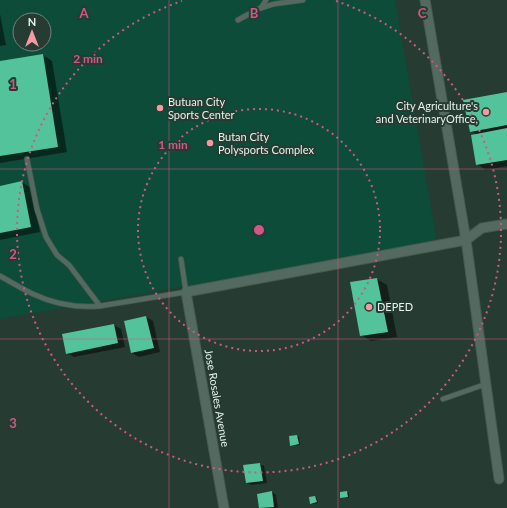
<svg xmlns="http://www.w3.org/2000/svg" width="507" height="508" font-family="Lato,sans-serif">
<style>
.green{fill:#0c4c38;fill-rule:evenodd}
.shadow{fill:#0007}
.building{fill:#53c39b}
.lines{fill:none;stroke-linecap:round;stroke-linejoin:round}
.service-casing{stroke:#465851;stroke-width:6}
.minor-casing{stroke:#465851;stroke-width:11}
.service{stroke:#546a60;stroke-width:4.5}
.minor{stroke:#546a60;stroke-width:9}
.grid{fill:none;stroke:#cd5987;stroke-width:1;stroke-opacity:0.55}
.ring{fill:none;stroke:#cd5987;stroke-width:2;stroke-dasharray:2 4}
.poi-dot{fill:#f49aa5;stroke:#263b32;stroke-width:1.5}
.labels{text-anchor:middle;stroke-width:4;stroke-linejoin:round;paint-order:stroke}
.poi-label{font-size:11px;fill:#e6f2ed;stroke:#263b32;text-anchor:start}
.street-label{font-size:11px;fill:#e6f2ed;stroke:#263b32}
.grid-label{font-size:13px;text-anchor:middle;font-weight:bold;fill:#cd5987;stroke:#263b32;stroke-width:4;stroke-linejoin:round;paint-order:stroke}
.centre{fill:#cd5987;stroke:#263b32;stroke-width:2}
.ring-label{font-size:12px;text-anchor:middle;font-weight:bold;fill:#cd5987;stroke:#263b32;stroke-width:4;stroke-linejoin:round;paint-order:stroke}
</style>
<rect width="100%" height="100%" fill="#263b32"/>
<!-- green -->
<path class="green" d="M0,0H395L437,242L0,319ZM20,20H44V44H20Z"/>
<!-- shadow -->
<g class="shadow">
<path d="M0,14L6,45L0,46Z"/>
<path d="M43,55L52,61L67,152L0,163V62Z"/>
<path d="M507,93V166L486,170L477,164L478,135L471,131Z"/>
<path d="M22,182L31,188L40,232L0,240V187Z"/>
<path d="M377,279L387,285L397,337L371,341L361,335Z"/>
<path d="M146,317L153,321L160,352L139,357L132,353L125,321Z"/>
<path d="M114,325L121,329L125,347L74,357L67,353L63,335Z"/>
<path d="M297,436L299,437L300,445L293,446L291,445Z"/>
<path d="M260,464L264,466L267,483L251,485L247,483Z"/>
<path d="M272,492L276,495L278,508H260L258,494Z"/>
<path d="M347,492L349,493V498L341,497Z"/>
<path d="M315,497L317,498L318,503L313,504L311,503L310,498Z"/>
</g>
<!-- building -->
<g class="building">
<path d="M43,54L58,147L0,156V61Z"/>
<path d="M507,92V125L470,132L463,100Z"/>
<path d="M507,128V160L476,165L471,135Z"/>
<path d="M22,181L31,227L0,233V186Z"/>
<path d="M377,278L388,332L360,336L350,282Z"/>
<path d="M146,316L154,348L131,353L124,321Z"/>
<path d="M114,324L118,343L66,354L62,334Z"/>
<path d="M297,435L299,444L290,446L289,436Z"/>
<path d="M260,463L263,481L246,483L243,465Z"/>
<path d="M272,491L274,507L259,508L257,494Z"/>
<path d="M347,491L348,497L340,498V492Z"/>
<path d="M315,496L317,502L310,504L309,497Z"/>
</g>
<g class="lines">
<!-- service casing -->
<g class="service-casing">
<g id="service">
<path d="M261,8L266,0"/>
<path d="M238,20L258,9L274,4L303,0"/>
<path d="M27,159L37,209L46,237L57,255L69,265L100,306"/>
<path d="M0,276C11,282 22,289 33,294C54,304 77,308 100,306L186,292L181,259"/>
<path d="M443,399L486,384"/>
</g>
</g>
<!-- minor casing -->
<g class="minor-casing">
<g id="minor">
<path d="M425,0L466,240L499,479"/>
<path d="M224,508L186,292L466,240L482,228L507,224"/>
</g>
</g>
<!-- service -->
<use href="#service" class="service"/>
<!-- minor -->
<use href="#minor" class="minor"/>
</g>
<!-- grid -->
<path class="grid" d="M169,0V508M338,0V508M0,169H507M0,339H507"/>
<!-- distance rings -->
<g class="ring">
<circle cx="259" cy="230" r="121"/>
<path d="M336 1A242 242 0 1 1 182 1"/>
</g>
<!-- markers -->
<g class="poi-dot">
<circle cx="160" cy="108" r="4"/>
<circle cx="486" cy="112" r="4"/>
<circle cx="210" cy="143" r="4"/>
<circle cx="369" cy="307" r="4"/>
</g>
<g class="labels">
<!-- poi labels -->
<g class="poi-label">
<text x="168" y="106">Butuan City<tspan x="168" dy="13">Sports Center</tspan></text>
<text x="478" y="110" text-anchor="end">City Agriculture's<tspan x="478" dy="13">and VeterinaryOffice,</tspan></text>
<text x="218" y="141">Butan City<tspan x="218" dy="13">Polysports Complex</tspan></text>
<text x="377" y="311">DEPED</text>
</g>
<!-- street labels -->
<g class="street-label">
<text transform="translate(217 398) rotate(80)" y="4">Jose Rosales Avenue</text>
</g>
</g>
<g class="grid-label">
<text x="84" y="18">A</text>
<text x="254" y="18">B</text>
<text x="422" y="18">C</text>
<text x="13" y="89">1</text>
<text x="13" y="259">2</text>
<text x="13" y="428">3</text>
</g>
<circle cx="259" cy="230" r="6" class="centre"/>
<g class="ring-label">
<text x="88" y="63">2 min</text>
<text x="173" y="149">1 min</text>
</g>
<!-- north arrow -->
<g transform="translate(32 32)"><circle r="19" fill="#263b32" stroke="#73847d"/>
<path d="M0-3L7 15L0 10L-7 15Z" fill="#f49aa5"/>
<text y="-6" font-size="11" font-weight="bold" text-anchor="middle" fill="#e6f2ed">N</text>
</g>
</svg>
